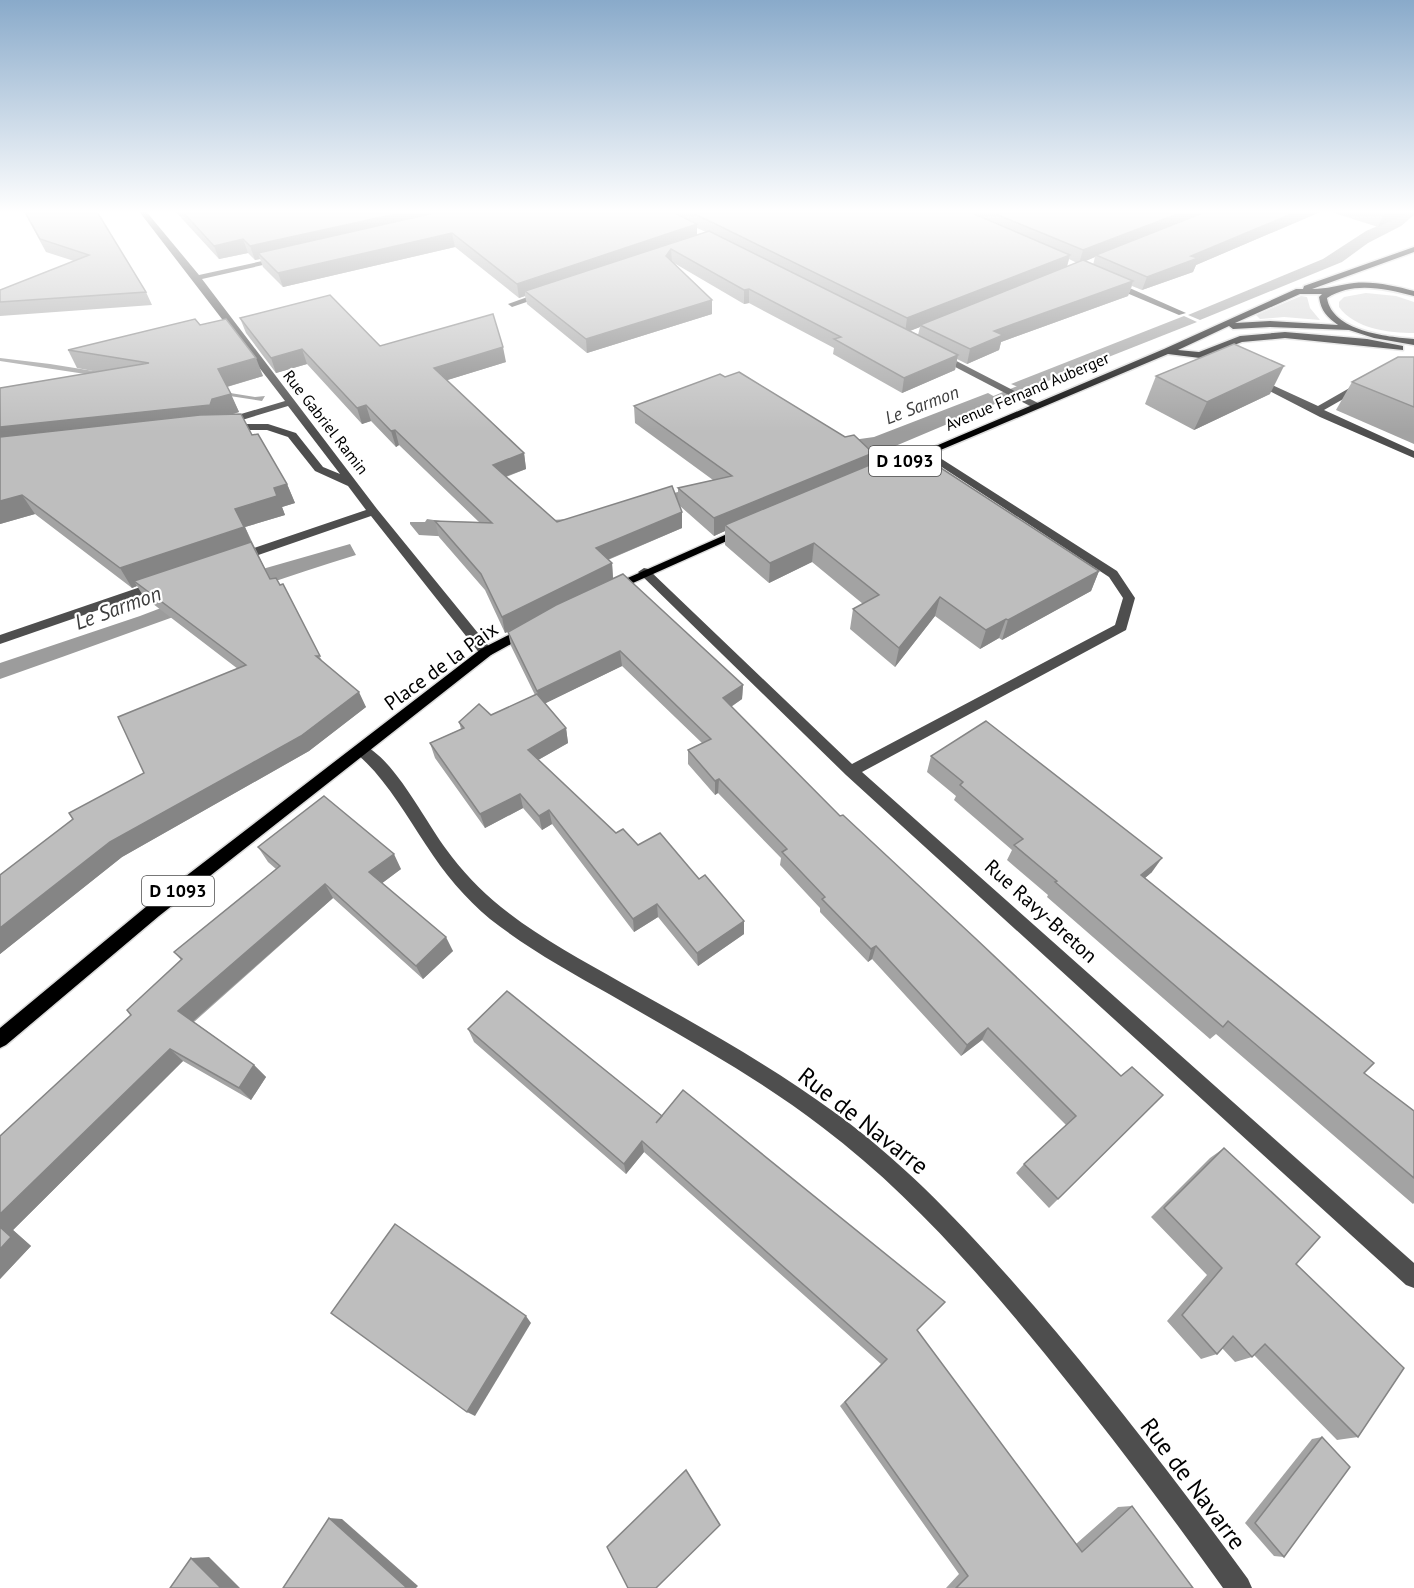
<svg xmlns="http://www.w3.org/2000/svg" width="1414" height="1588" font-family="'PT Sans',sans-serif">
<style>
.green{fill:#d5d5d5}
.water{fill:#9c9c9c}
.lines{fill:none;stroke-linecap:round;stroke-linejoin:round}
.stream{fill:#9c9c9c;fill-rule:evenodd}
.major-casing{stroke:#dbdbdb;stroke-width:3}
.minor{fill:#4e4e4e;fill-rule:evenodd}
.major{fill:#000;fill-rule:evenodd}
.wall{fill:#a3a3a3;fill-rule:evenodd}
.shaded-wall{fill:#858585}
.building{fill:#bebebe;stroke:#858585;stroke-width:1.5}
.labels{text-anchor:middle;stroke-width:4.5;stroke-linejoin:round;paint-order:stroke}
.far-street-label{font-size:16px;fill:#000;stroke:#fff}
.far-water-label{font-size:18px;font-style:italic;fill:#3d3d3d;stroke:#fff}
.shield{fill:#fff;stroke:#4c4c4c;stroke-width:1.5}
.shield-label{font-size:18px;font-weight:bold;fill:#000}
.street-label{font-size:20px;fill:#000;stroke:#fff}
.water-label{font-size:21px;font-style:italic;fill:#3d3d3d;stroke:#fff}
.near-street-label{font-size:24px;fill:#000;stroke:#fff}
</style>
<rect width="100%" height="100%" fill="#fff"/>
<!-- green -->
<g class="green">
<path d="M1366,293L1396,296L1414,302V333C1389,333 1355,329 1339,307V302L1344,297Z"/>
<path d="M1301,296L1307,297L1310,308L1320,320L1284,317L1260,319L1256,315Z"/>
</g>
<!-- water -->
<g class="water">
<path d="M1414,210V215L1401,226L1368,243L1342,262L1200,320L1188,315L1323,259L1366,231Z"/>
<path d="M1184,316L1197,322L1025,390L1011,384Z"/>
<path d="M0,358L50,364L255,397L265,396L262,401L0,361Z"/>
<path d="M988,393L1002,401L893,447L852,452L683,504L471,538L419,535L410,524V522H425L427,519L468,525L569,519L686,490L810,446L874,437Z"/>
<path d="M350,544L356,555C236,592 119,638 0,679V663L140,616L266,568Z"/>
</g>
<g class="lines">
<!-- stream -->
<path class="stream" d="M1039,377L1044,380L1042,382L980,407L972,405Z"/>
<!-- major casing -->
<g class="major-casing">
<g id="major">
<path d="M1414,247V252L1312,289C1327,289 1339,285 1354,283C1374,281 1395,286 1414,291V296C1385,289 1354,281 1327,298C1332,331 1387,337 1414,339V345L1374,338L1349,330L1270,327L1233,329L1229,326L1178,350L1199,352L1240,336L1285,332L1367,339L1403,346V350L1285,338L1242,342L1200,358L1168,354L879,476L875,477L870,474L1164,349L1296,289H1303L1304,286ZM1300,294H1322L1319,297C1321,311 1327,317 1338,325L1270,321L1235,323Z"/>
<path d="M743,527L749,530L747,532L615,591H607L605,588Z"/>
<path d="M528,625L534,629L533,632L491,655L159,916L6,1045L0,1048V1028L147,906L481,649Z"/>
</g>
</g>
<!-- minor -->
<g class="minor">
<path d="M138,210H145L199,275L285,256V260L202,279L377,509L491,649L493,652L491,655H481L371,516L241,561H233V555L366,510L348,486L315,471L288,437L267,430H230L225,427L230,424H268L296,433L323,467L340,474L288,406L229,424H221V420L285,401Z"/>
<path d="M1110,282H1116L1186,313L1179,315L1110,286Z"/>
<path d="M544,291H547V295L512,307L508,304Z"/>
<path d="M939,352L1040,404L1042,406L1034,408L936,357V353Z"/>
<path d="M1255,377L1318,406L1360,382H1366V386L1324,410L1414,451V458L1320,417L1252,382L1250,380Z"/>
<path d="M926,449L1117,571L1135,598L1126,630L862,772L1414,1263V1288L1406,1285L846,775L638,572L644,568L648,569L852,764L1115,625L1123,598L1109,577L922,454L921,452Z"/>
<path d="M158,581L162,582V588L0,644V635Z"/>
<path d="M361,744C393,756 425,821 446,849C461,870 480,890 501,907C538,937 580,959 622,983C694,1023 767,1063 834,1112C909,1166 973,1236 1034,1306C1109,1393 1180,1486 1248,1579L1252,1588H1223C1166,1508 1107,1430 1045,1354C978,1272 907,1191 822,1127C756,1076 681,1036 609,994C568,971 527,948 490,919C465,898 444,873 426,845C404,812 386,779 356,753L354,749Z"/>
</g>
<!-- major -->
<use href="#major" class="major"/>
</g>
<!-- wall -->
<g class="wall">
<path d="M23,210L146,292L152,305L0,316V290L74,261L46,252Z"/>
<path d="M174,210H1414L1378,227L1325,210L1196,265L1193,272L1142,290L1132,286L1128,296L1001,342L999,350L967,364L957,359L955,370L902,393L833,354L834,348L749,303L744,304L674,263L712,300V314L587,353L527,304L525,296L519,298L455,247L283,287L263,267L260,259L255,260L248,253L219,259ZM697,228L706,232L697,235ZM1095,257L1093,265L1085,261ZM1069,259L1077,263L1067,267ZM920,327L918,335L909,331Z"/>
<path d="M240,318L380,346L506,362L447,380L524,453L526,469L506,477L557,522L678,503V488L713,480L635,423L634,406L725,377L845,437L873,453L871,465L898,469L1099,571L1091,591L1002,640L999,638L980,649L935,616L895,667L850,629L853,609L863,604L812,562L769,583L725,545V531L714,536L680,506L682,528L608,560L612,563L613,579L743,685L742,699L731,707L840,816L1121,1076L1163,1095L1049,1208L1016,1173L1024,1164L1066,1125L982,1040L961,1056L872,959L868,962L820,912V908L780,865L781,858L718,793L715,795L688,764V750L702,743L622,666L545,703L566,728L568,743L538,760L616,833L638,845L744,934L698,966L658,917L634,932L552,824L542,830L523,808L485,828L435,758L430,743L461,729L459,722L491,715L535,695L511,646L508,632L505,633L485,590L439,537L435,521L479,522L399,445L396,447L371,421L362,424L307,364L276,373L246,333Z"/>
<path d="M200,325L263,376L227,387L239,412L233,414L252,435L287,484L295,503L282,507L285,515L245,527L270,579L323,662L366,707L309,751L122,857L0,954V875L144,773L238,669L144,597L137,586L132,588L35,514L0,524V388L98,372L77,368L68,350Z"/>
<path d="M1414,357V444L1336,410L1352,382Z"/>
<path d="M1156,376L1270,394L1194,430L1145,404Z"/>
<path d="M931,756L1152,872L1145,878L1364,1073L1414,1111V1203L1413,1204L1216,1034L1210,1039L1047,897L1048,895L1007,860L1012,850L954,800L956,796L927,772Z"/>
<path d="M258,847L401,869L382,883L453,951L423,979L333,898L194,1022L254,1065L266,1077L251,1100L183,1061L13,1230L31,1246L0,1279V1136L131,1015L181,960L174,952L276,869L268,862Z"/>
<path d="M507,991L917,1330L1076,1544L1118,1507L1132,1506L1193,1588H946L959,1574L840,1406L881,1364L644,1152L626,1174L474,1042L468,1029Z"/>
<path d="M1224,1148L1296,1264L1358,1437L1337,1440L1254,1355L1252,1357L1235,1362L1222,1348L1217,1354L1201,1359L1167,1321L1207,1275L1151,1217L1210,1158Z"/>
<path d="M1322,1437L1284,1557L1274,1556L1245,1523L1312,1439Z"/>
</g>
<!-- shaded-wall -->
<g class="shaded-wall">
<path d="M414,210H474L258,253L260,259L255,260L250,246Z"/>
<path d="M1188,210H1216L1096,255L1095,257L1079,264L1083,250Z"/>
<path d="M1301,210H1325L1196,265L1193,272L1142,290L1147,277L1191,256Z"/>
<path d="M1393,210H1414L1378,227L1384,214Z"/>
<path d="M697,224V238L525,291V296L519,298L517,284Z"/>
<path d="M452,233L455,247L283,287L278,273Z"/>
<path d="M243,239L248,253L219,259L214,246Z"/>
<path d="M671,249L672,262L666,256Z"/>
<path d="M1070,255L1066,269L920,325V327L905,333L907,318Z"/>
<path d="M1133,281L1128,296L1001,342L999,350L967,364L970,349L994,331Z"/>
<path d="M749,289V303L744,304V290Z"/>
<path d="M712,300V314L587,353L586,339Z"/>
<path d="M503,347L506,362L438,383L434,368Z"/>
<path d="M302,349L307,364L276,373L271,358Z"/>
<path d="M958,355L955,370L902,393L904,378Z"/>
<path d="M256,358L263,376L226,387L218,369Z"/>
<path d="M1284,366L1270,394L1194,430L1207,402Z"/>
<path d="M231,394L239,412L220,418L0,447V427L212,399Z"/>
<path d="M366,405L371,421L362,424L357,408Z"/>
<path d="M395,430L399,445L396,447L391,431Z"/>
<path d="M524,453L526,469L496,480L493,465Z"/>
<path d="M873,453L870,470L725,525V531L714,536V518Z"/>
<path d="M287,484L295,503L282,507L285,515L245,527L253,546L134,581L137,586L132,588L120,568L274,488Z"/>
<path d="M22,495L35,514L0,524V501Z"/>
<path d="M682,512V528L597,564L596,548Z"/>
<path d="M814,543L812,562L769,583L770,563Z"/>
<path d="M612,563L613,579L505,633L502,617Z"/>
<path d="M1099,571L1091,591L1002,640L1008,620Z"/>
<path d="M940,597L935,616L895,667L899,648Z"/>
<path d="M1006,619L999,638L980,649L986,630Z"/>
<path d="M620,651L622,666L540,706L537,691Z"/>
<path d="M743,685L742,699L723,712V698Z"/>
<path d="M359,692L366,707L309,751L122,857L0,954V928L110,842Z"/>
<path d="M566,728L568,743L531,764L528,750Z"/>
<path d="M719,779L718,793L715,795V781Z"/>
<path d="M520,794L523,808L485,828L480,814Z"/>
<path d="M549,810L552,824L542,830L539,816Z"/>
<path d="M394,854L401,869L377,887L369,872Z"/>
<path d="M1162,858L1152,872L1132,889L1141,875Z"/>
<path d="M325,884L333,898L191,1023L178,1011Z"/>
<path d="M657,904L658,917L634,932L633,919Z"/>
<path d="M744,921V934L698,966L697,953Z"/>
<path d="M446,937L453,951L423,979L416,966Z"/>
<path d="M876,946L872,959L868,962L871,949Z"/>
<path d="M988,1028L982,1040L961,1056L967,1045Z"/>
<path d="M170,1049L183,1061L13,1230L31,1246L0,1279V1214Z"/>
<path d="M254,1065L266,1077L251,1100L239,1088Z"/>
<path d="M642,1141L644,1152L626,1174L624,1164Z"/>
<path d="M526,1316L531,1323L475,1416L467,1412Z"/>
<path d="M329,1518L342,1519L418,1586L416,1588H407Z"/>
<path d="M209,1557L240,1588H221L191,1558Z"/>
</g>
<!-- building -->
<g class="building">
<path d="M24,210H96L146,292L0,302V290L89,255L40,239Z"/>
<path d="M181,210H414L250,246L243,239L214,246Z"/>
<path d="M447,210H669L697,224L517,284L452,233L278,273L258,253Z"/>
<path d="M687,210H965L1070,255L907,318Z"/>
<path d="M986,210H1188L1083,250Z"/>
<path d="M1210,210H1301L1191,256L1198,258L1147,277L1096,255Z"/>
<path d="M1371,210H1393L1384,214Z"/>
<path d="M709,231L958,355L904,378L834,339L841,337L749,289L744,290L671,249L666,256L712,300L586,339L525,291Z"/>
<path d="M1083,260L1133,281L994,331L1003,335L970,349L920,325Z"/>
<path d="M330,295L380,346L493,314L503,347L434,368L524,453L493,465L557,522L672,486L682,512L596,548L612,563L502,617L481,574L435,521L492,523L395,430L391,431L366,405L357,408L302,349L271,358L240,318Z"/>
<path d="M195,319L200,325L226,319L256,358L218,369L231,394L212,399L210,405L0,427V388L149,363L68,350Z"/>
<path d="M1234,344L1284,366L1207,402L1156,376Z"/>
<path d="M1398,357H1414V407L1352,382Z"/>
<path d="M739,372L845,437L854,435L873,453L714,518L678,488L732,476L634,406L720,374L725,377Z"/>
<path d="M241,414L252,435L258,434L287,484L274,488L277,496L235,509L244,527L120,568L22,495L0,501V437L200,415Z"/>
<path d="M924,457L1099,571L1008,620L1006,619L986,630L940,597L899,648L853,609L879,595L814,543L770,563L725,525L884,459L898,469Z"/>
<path d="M251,542L270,579L276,578L280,585L283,584L320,656H316L359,692L301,736L110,842L0,928V875L73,819L69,813L144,773L118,717L246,665L134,581Z"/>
<path d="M623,574L743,685L723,698L840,816L843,815L975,938L1121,1076L1132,1067L1163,1095L1058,1199L1024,1164L1076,1116L988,1028L967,1045L876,946L871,949L822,899L825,897L782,852L787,849L719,779L715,781L688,750L711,739L620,651L537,691L508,632L556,605Z"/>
<path d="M537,694L566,728L528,750L616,833L623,829L638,845L660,833L699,879L705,875L744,921L697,953L657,904L633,919L549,810L539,816L520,794L480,814L430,743L464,728L459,722L479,704L491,715Z"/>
<path d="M986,721L1162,858L1141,875L1374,1063L1364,1073L1414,1111V1178L1228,1021L1223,1027L1055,882L1057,881L1014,845L1023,839L960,785L963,782L931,756Z"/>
<path d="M324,796L394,854L369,872L446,937L416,966L325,884L178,1011L254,1065L239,1088L170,1049L0,1214V1136L131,1015L127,1010L182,959L174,952L280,866L258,847Z"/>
<path d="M507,991L662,1116L656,1123L683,1090L945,1302L917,1330L1082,1552L1132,1506L1193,1588H956L968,1576L845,1402L887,1359L642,1141L624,1164L468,1029Z"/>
<path d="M1224,1148L1320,1237L1296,1264L1404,1368L1358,1437L1265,1344L1252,1357L1233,1336L1217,1354L1182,1315L1222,1268L1164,1208Z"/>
<path d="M395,1224L526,1316L467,1412L331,1313Z"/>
<path d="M0,1227L11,1237L0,1249Z"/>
<path d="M1322,1437L1350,1467L1284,1557L1255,1523Z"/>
<path d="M686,1470L720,1525L656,1588H628L607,1547Z"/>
<path d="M329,1518L407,1588H283Z"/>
<path d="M191,1558L221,1588H170Z"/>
</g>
<!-- sky -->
<linearGradient id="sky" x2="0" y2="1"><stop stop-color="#89aaca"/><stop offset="0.49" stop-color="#fff"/><stop offset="1" stop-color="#fff" stop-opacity="0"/></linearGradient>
<rect width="1414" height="432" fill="url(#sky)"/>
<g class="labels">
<!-- far-street labels -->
<g class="far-street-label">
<text transform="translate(1027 391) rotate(-23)" y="6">Avenue Fernand Auberger</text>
<text transform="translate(326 422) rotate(52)" y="6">Rue Gabriel Ramin</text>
</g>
<!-- far-water labels -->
<g class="far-water-label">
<text transform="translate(922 405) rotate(-21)" y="6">Le Sarmon</text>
</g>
<!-- shield labels -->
<g class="shield">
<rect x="869" y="446" width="72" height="30" rx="4.5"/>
<rect x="142" y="876" width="72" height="30" rx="4.5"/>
</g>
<g class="shield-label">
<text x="905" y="467">D 1093</text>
<text x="178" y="897">D 1093</text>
</g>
<!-- street labels -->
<g class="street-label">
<text transform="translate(441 666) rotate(-36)" y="7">Place de la Paix</text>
<text transform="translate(1041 911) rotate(42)" y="7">Rue Ravy-Breton</text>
</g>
<!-- water labels -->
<g class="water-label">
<text transform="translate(118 608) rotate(-20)" y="7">Le Sarmon</text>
</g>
<!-- near-street labels -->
<g class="near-street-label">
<text transform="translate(863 1121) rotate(38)" y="8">Rue de Navarre</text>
<text transform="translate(1193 1484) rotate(53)" y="8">Rue de Navarre</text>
</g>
</g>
</svg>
